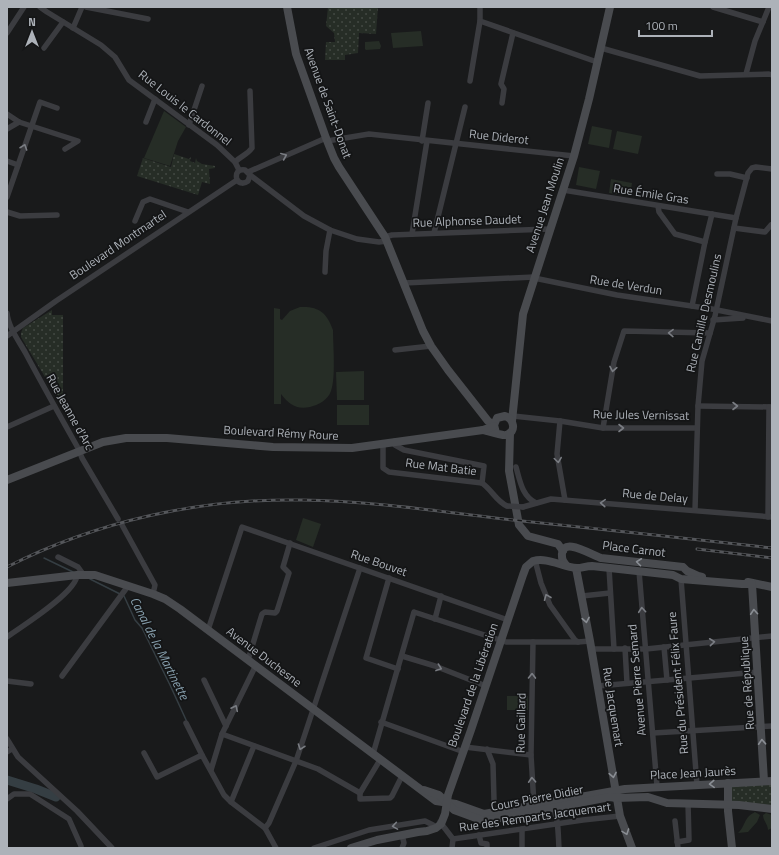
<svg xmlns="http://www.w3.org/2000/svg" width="779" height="855" font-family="'Titillium Web',sans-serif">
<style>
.green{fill:#262d26}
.park{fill:url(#park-dots)}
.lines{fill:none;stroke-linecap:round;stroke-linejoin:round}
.stream{stroke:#353e43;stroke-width:1.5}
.river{stroke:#353e43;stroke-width:9}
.street{stroke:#3b3c40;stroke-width:5.5}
.secondary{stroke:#494b4f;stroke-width:8}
.rail-casing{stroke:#54565a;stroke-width:3}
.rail{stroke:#141516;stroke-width:1.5;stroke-dasharray:4.5;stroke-linecap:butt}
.street-bridge{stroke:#3b3c40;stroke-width:5.5}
.oneway{stroke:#7a7d83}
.oneway2{stroke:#8a8e94}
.labels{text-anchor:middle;stroke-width:3.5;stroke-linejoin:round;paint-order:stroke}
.street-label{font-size:12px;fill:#adb2b9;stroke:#141516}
.water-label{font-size:13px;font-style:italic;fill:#89a2b0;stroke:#141516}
</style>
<defs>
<pattern id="park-dots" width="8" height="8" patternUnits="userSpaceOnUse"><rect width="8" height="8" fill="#262d26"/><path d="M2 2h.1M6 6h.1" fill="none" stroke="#434943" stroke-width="1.8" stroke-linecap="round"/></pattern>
</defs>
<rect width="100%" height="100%" fill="#191a1b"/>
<!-- green -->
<g class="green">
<path d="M421,31L423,46L393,48L391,33Z"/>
<path d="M379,41L381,46L380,49L366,50L365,49V42Z"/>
<path d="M164,111L186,127L178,141L170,166L144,158Z"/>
<path d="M592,126L612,130L609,148L588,144Z"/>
<path d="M617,131L642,136L638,154L613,149Z"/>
<path d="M579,167L600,171L596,189L576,185Z"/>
<path d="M611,179L632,183L630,196L609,193Z"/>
<path d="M300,307C319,306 327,313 333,330C333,345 336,378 331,391C328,400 318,405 310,407C296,410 289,404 281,394V404H274V308L280,309V319L282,320L290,311Z"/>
<path d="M364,371V400H337L336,372Z"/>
<rect x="337" y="405" width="32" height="20"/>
<path d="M303,518L321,524L313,547L296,540Z"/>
<rect x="507" y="696" width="21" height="14"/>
<path d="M755,812L760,815L757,822L748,832L738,833C746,826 743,818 755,812Z"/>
<path d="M766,813L772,815V828L768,830C768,824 763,821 763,815Z"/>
</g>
<!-- park -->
<g class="park">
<path d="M328,7H378L376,34L359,33L358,53L345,55V60H325L326,42H335L334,33L326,26Z"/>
<path d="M174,154L189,159L191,157L190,161L195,163L196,158L197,161L202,164L215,166V168L209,169L210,184L202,182L198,195L137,176L143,158L171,167Z"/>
<path d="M52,310V315H63V394L60,402L21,337V333L23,328Z"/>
<path d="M772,782V807L730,802V784Z"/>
</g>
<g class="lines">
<!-- stream -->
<g class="stream">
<path d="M44,558L73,572"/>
<path d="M90,579L120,594"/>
<path d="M124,596L135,620L142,628L170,685L187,722"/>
</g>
<!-- river -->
<path class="river" d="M7,780L36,789L56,797"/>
<!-- street -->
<g class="street">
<path d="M40,7L47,12L101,45L115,57L129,80L217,145L235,162L239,170"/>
<path d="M86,7L148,19"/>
<path d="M480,7V21L597,62"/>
<path d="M713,7L763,22"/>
<path d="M73,28L82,7"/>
<path d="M7,33L24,7"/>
<path d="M44,48L63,22"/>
<path d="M601,48L700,76L769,74L772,75"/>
<path d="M746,74L755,41L769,7"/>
<path d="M470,81L480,21"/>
<path d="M502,103L504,89L501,84L513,33"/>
<path d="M7,114L19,122L78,141L65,149"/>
<path d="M146,122L155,99"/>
<path d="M189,125L202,86"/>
<path d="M7,129L19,122"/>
<path d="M327,141L369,134L574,156"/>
<path d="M422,141L428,103"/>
<path d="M7,161L18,165"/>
<path d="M235,162C241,156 247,155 252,148L250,91"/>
<path d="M248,172L326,138"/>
<path d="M717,174H730L747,178"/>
<path d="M237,180C235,173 238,169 245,170L250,175L304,216L330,230L357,239L379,242L387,241"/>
<path d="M237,180C240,184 244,184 248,181L250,175"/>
<path d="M563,190L736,218"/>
<path d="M7,197L40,102L57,108"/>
<path d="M658,206L659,212L675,234L705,242"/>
<path d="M7,212L20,216L57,215"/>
<path d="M135,221L143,202L150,199L188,212"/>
<path d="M734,228L765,232L771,225"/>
<path d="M434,233L465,107"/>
<path d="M412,234L427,141"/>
<path d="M385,237L392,235L550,229"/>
<path d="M325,272L326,251L330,230"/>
<path d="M534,278L617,295L712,309L772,321"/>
<path d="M404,283L534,277"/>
<path d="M692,306L705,242L712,214"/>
<path d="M7,313C8,326 18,340 25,352C42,384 60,416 78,448L82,458L118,519"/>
<path d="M713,320L743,318"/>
<path d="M7,336L56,301L237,180"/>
<path d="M395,350L431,346"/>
<path d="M698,406L772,407"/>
<path d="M513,416L560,421L603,428H697"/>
<path d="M560,421L557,454L565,500"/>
<path d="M7,427L54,406"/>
<path d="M603,428L614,362L624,331L710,333"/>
<path d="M395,441V445L404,450L484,466L482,483"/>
<path d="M383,443V468L389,472L482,483C492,490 496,501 507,506"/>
<path d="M516,467C520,481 522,496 536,503"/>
<path d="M523,507L551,499L772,517"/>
<path d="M695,510L698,406L702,361L715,316L736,218L748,173L752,168L756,167L772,169"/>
<path d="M768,517L769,407"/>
<path d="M122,525L155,585L153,594"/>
<path d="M58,557L78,567L83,574"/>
<path d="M535,560L541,583L550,605L575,640L578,642L590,641"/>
<path d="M609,568L614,649"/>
<path d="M639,571L657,786"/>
<path d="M389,578L366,658L398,669"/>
<path d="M681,579L697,785"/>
<path d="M582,596L610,593"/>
<path d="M435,619L441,596"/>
<path d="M208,630L242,527L508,620"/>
<path d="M7,637C21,627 77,592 77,575"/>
<path d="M533,642L531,755L534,805"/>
<path d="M664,647L667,680"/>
<path d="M625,648L627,683"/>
<path d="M592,649H646L772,636"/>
<path d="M402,656L435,666L486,686"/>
<path d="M248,660L262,614L265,612L275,613L277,611L289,573L283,567L290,543"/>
<path d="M62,676L128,586"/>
<path d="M204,680L226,726"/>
<path d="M7,681L31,684"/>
<path d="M598,686L758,672"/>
<path d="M381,722L464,752"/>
<path d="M186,723L202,755"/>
<path d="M653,733L772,726"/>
<path d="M222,734L318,769L360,793"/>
<path d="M7,739L18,757L77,811L112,848"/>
<path d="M465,747L531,755"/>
<path d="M487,749L493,764L494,800"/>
<path d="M7,752L12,749"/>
<path d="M144,753L157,777L202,755L224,795L231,802L265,828L276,848"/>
<path d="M373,754L414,612L506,642H578"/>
<path d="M380,760L360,793V799L390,798L392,796L402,776"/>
<path d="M211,770L222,734L256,665"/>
<path d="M7,799L14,794H30L69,819L81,846"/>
<path d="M231,802L254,746"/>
<path d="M553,807C559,820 558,835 559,848"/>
<path d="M675,821L678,848"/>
<path d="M440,822L453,839L452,848"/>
<path d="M265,828L269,823L296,761L360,568"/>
<path d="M402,835L404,843L402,848"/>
<path d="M479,835L481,843L487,844V848"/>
<path d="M453,839L583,820L620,816"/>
<path d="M677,842L689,840L688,803"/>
<path d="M314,848L369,830L425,821L433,825"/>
<path d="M522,848V829"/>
</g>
<!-- secondary -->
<g class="secondary">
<path d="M287,7L296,54L326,138L334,158L339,167L385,237L423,331L431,346L448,370L488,421L494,425"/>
<path d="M512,421L523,314L574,156L589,99L610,7"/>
<path d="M483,430C489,431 501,436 506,435C517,432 514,419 505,416L497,418L494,425L496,433"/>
<path d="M510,433L509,471L519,525L528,536L558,544L563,551"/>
<path d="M7,480L103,442L126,438H167L273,447L352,448L483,430L494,426"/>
<path d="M566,565C564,563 562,561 562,557C560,534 593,556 601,558L683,567L687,571L698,576L702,577"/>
<path d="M576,568L590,641L620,816L632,848"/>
<path d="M748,582L772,587"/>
<path d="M7,583L77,575H95L153,594L165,599L180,609L436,801L456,804L484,814L625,789L772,781"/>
<path d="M752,584L764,781"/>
<path d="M728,783V811L732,848"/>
<path d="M424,790L439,795L454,810L484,821L610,797L616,798L648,797L667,803L739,805L772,809"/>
<path d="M351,848L377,840L418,832L427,831L436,828L441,824L445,814L448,795L471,730L523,575L526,567L533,561C548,557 562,567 577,568C582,568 586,566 592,566L673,575L681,579L742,584H752"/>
</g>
<!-- rail casing -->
<g class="rail-casing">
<g id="rail">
<path d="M697,549L772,558"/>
<path d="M7,567C97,521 201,498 302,500C369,501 437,511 504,519C593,528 683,538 772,548"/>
</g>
</g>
<!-- rail -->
<use href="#rail" class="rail"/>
<!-- street-bridge -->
<path class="street-bridge" d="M507,506L523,507"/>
</g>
<!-- one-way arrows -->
<defs><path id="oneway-chevron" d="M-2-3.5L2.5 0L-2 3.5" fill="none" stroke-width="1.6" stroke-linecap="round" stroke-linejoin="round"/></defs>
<g class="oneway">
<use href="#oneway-chevron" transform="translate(24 147) rotate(-71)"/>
<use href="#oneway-chevron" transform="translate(284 156) rotate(-23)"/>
<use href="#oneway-chevron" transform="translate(671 333) rotate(-179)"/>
<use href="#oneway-chevron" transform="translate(613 369) rotate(100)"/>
<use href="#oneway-chevron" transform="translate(735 406)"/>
<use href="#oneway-chevron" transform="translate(621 428)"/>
<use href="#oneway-chevron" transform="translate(558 460) rotate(82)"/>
<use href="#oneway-chevron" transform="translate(603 503) rotate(-176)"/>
<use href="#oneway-chevron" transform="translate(547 597) rotate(-112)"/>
<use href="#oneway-chevron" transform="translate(642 610) rotate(-95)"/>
<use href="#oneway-chevron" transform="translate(712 642) rotate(-6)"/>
<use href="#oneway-chevron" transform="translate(439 668) rotate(20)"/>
<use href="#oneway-chevron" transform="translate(532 676) rotate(-89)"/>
<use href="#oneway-chevron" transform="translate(235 708) rotate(-64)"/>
<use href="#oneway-chevron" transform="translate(301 747) rotate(109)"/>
<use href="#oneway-chevron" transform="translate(532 780) rotate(-93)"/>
<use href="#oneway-chevron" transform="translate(395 826) rotate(171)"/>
</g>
<g class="oneway2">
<use href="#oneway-chevron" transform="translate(639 562) rotate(-173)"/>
<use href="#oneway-chevron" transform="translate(754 612) rotate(-94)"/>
<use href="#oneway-chevron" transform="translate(586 620) rotate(80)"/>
<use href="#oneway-chevron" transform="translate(762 742) rotate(-93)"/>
<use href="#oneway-chevron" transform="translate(613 775) rotate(80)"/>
<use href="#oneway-chevron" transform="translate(712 784) rotate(177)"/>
<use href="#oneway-chevron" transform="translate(626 832) rotate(70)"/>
</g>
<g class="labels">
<!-- street labels -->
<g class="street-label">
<text transform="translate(328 103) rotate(70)" y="4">Avenue de Saint-Donat</text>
<text transform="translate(185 108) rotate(38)" y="4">Rue Louis le Cardonnel</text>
<text transform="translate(499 137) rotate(6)" y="4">Rue Diderot</text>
<text transform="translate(651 194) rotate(9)" y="4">Rue Émile Gras</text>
<text transform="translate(545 205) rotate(-72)" y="4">Avenue Jean Moulin</text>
<text transform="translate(467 221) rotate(-2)" y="4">Rue Alphonse Daudet</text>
<text transform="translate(118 245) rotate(-34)" y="4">Boulevard Montmartel</text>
<text transform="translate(626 285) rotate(9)" y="4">Rue de Verdun</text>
<text transform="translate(704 313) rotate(-77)" y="4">Rue Camille Desmoulins</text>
<text transform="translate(70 412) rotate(61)" y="4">Rue Jeanne d'Arc</text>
<text transform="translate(641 415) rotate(1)" y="4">Rue Jules Vernissat</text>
<text transform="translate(281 433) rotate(3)" y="4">Boulevard Rémy Roure</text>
<text transform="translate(441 467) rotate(7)" y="4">Rue Mat Batie</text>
<text transform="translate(655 496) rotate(5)" y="4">Rue de Delay</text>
<text transform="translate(634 549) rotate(7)" y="4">Place Carnot</text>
<text transform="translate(379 563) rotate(19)" y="4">Rue Bouvet</text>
<text transform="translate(264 657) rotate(37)" y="4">Avenue Duchesne</text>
<text transform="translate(637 680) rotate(-95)" y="4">Avenue Pierre Semard</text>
<text transform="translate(678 683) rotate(-95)" y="4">Rue du Président Félix Faure</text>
<text transform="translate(747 683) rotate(-94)" y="4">Rue de République</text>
<text transform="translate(473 685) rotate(-71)" y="4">Boulevard de la Libération</text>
<text transform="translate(613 707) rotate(81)" y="4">Rue Jacquemart</text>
<text transform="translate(521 723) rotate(-89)" y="4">Rue Gaillard</text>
<text transform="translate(693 773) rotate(-3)" y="4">Place Jean Jaurès</text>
<text transform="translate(537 798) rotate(-11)" y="4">Cours Pierre Didier</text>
<text transform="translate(535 817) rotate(-8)" y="4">Rue des Remparts Jacquemart</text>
</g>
<!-- water labels -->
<g class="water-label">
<text transform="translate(160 648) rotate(63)" y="5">Canal de la Martinette</text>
</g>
</g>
<!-- border -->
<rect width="779" height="855" fill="none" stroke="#adb2b9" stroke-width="16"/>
<!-- north arrow -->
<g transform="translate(32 32)" stroke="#141516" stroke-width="3" paint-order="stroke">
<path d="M0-3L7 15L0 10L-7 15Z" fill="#adb2b9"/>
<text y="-6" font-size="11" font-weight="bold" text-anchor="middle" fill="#adb2b9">N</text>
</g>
<!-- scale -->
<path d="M639 30v6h73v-6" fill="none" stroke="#adb2b9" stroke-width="2"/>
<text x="645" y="30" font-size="12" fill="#adb2b9" stroke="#141516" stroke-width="3" paint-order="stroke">100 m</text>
</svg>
